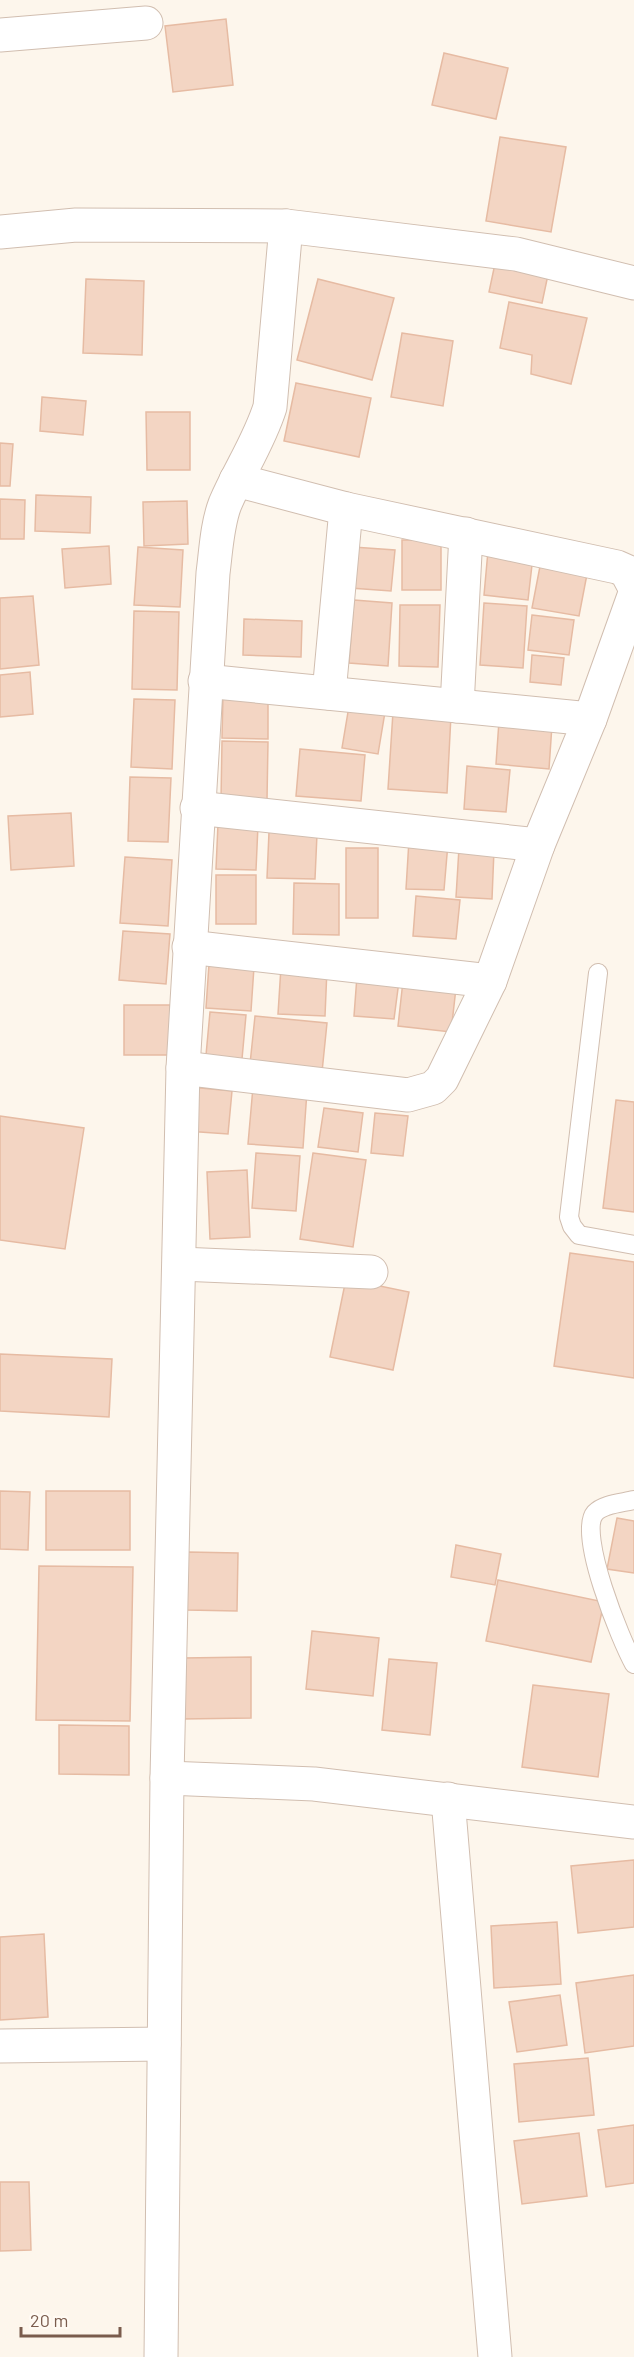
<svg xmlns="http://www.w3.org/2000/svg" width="634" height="2357" font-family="Barlow,sans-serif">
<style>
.building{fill:#f3d5c3;stroke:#e6bba3;stroke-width:1.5}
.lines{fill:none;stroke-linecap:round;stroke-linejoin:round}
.service-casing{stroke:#d1beb0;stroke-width:20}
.minor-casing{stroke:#d1beb0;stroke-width:35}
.service{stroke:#fff;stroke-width:18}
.minor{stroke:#fff;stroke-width:33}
</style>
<rect width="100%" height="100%" fill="#fdf6ec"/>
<!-- building -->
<g class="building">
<path d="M226,19L233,85L173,92L165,26Z"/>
<path d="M444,53L508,68L496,119L432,105Z"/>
<path d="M500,137L566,147L551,232L486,221Z"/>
<path d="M496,259L549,270L542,303L489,292Z"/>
<path d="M86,279L144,281L142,355L83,353Z"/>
<path d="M318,279L394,298L372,380L297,360Z"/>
<path d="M509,302L587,318L571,384L531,374L532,355L500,348Z"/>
<path d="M402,333L453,341L443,406L391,397Z"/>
<path d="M296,383L371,398L359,457L284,441Z"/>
<path d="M42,397L86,401L83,435L40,431Z"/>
<path d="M146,412H190V470H147Z"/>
<path d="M0,443L13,444L10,486H0Z"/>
<path d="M36,495L91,497L90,533L35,531Z"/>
<path d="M0,499L25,500L24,539H0Z"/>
<path d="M187,501L188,544L144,546L143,502Z"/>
<rect x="402" y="540" width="39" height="50"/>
<path d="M109,546L111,584L65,588L62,549Z"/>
<path d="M138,547L183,550L180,607L134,605Z"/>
<path d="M353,547L395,550L391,591L350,588Z"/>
<path d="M488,551L533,556L528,600L484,595Z"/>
<path d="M541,561L588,569L579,616L532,608Z"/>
<path d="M33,596L39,665L0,669V598Z"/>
<path d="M354,600L392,603L388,666L349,663Z"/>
<path d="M484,603L527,606L523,668L480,665Z"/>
<path d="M400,605H440L438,667L399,666Z"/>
<path d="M134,611L179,612L177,690L132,689Z"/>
<path d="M532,615L574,620L569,655L528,650Z"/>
<path d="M244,619L302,621L301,657L243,655Z"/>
<path d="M532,655L564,658L561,685L530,682Z"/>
<path d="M30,672L33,714L0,717V675Z"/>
<path d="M223,694L268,695V739L222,738Z"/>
<path d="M134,699L175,700L172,769L131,767Z"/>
<path d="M349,706L385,712L378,754L342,748Z"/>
<path d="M393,712L451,715L447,793L388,789Z"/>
<path d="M499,721L552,725L549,769L496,764Z"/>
<path d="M222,741L268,742L267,800H221Z"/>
<path d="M300,749L365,755L361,801L296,796Z"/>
<path d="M467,766L510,770L506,812L464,809Z"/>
<path d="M130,777L171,778L168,842L128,841Z"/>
<path d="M71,813L74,866L11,870L8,816Z"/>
<path d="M218,824L258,825L256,870L216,869Z"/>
<path d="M269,832L317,834L315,879L267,878Z"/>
<path d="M409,840L448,843L444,890L406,889Z"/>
<rect x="346" y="848" width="32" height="70"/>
<path d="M459,848L494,850L492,899L456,897Z"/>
<path d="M125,857L172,860L168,926L120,923Z"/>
<rect x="216" y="875" width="40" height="49"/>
<path d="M294,883L339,884V935L293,934Z"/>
<path d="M416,896L460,900L456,939L413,936Z"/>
<path d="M123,931L170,934L166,984L119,980Z"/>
<path d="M209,964L254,967L251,1011L206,1008Z"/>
<path d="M281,967L327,969L325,1016L278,1014Z"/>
<path d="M357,976L399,981L394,1019L354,1016Z"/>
<path d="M403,981L456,988L451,1032L398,1026Z"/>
<path d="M124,1005H170L171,1055H124Z"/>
<path d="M210,1012L246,1015L242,1059L206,1055Z"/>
<path d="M255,1016L327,1023L322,1072L250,1064Z"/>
<path d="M190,1087L232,1091L228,1134L186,1131Z"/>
<path d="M253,1087L307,1091L303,1148L248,1144Z"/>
<path d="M616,1100L634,1102V1212L603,1208Z"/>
<path d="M324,1108L363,1113L358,1152L318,1147Z"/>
<path d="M375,1113L408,1116L403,1156L371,1153Z"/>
<path d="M0,1116L84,1128L65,1249L0,1240Z"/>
<path d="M256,1153L300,1156L296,1211L252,1208Z"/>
<path d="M313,1153L366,1160L353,1247L300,1239Z"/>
<path d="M247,1170L250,1237L210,1239L207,1172Z"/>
<path d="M570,1253L634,1262V1378L554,1366Z"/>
<path d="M346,1279L409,1292L393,1370L330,1357Z"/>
<path d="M0,1354L112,1359L109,1417L0,1411Z"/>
<path d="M0,1491L30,1492L28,1550L0,1549Z"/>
<rect x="46" y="1491" width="84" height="59"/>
<path d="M617,1518L634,1521V1573L607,1569Z"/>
<path d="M456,1545L501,1554L495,1585L451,1577Z"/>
<path d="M188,1552L238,1553L237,1611L187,1610Z"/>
<path d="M39,1566L133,1567L130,1721L36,1720Z"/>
<path d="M498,1580L604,1602L591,1662L486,1641Z"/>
<path d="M312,1631L379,1638L373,1696L306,1689Z"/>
<path d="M251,1657V1718L182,1719L183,1658Z"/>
<path d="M389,1659L437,1663L430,1735L382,1730Z"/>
<path d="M533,1685L609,1694L598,1777L522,1767Z"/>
<path d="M59,1725L129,1726V1775L59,1774Z"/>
<path d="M634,1860V1927L578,1933L571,1866Z"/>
<path d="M557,1922L561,1984L494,1988L491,1926Z"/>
<path d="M44,1934L48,2017L0,2020V1937Z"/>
<path d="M634,1975V2046L585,2053L576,1983Z"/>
<path d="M560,1995L567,2045L517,2052L509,2002Z"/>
<path d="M588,2058L594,2115L519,2122L514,2064Z"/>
<path d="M634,2125V2183L606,2187L598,2130Z"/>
<path d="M579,2133L587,2196L522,2204L514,2141Z"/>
<path d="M0,2182H29L31,2250L0,2251Z"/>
</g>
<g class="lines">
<!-- service casing -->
<g class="service-casing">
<g id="service">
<path d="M598,973L569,1217L572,1226L579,1235L634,1245"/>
<path d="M634,1500C622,1503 603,1504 595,1513C577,1533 621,1641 634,1664"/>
</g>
</g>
<!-- minor casing -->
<g class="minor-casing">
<g id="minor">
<path d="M0,35L146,23"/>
<path d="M0,232L76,225L286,226L516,254L634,283"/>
<path d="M236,480L346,509L617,567L626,571L634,586"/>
<path d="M205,681L590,719"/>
<path d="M329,693L346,509"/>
<path d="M457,706L466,534"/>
<path d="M197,808L538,845"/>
<path d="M189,947L490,981"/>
<path d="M183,1068L408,1095L433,1088L442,1079L490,981L538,845L590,719L634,596"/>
<path d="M180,1264L371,1272"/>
<path d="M167,1778L314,1784L634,1822"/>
<path d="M448,1799L495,2357"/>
<path d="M0,2046L164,2044"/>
<path d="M161,2357L167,1778L183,1068L213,573C216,550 217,525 225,504C239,471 259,442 270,407L286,226"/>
</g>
</g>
<!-- service -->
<use href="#service" class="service"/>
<!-- minor -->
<use href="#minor" class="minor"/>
</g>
<!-- scale -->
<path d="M21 2327v9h99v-9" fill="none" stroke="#7a5c4d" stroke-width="3"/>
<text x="30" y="2327" font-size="18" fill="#7a5c4d" stroke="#fffaf3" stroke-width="4.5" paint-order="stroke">20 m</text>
</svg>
